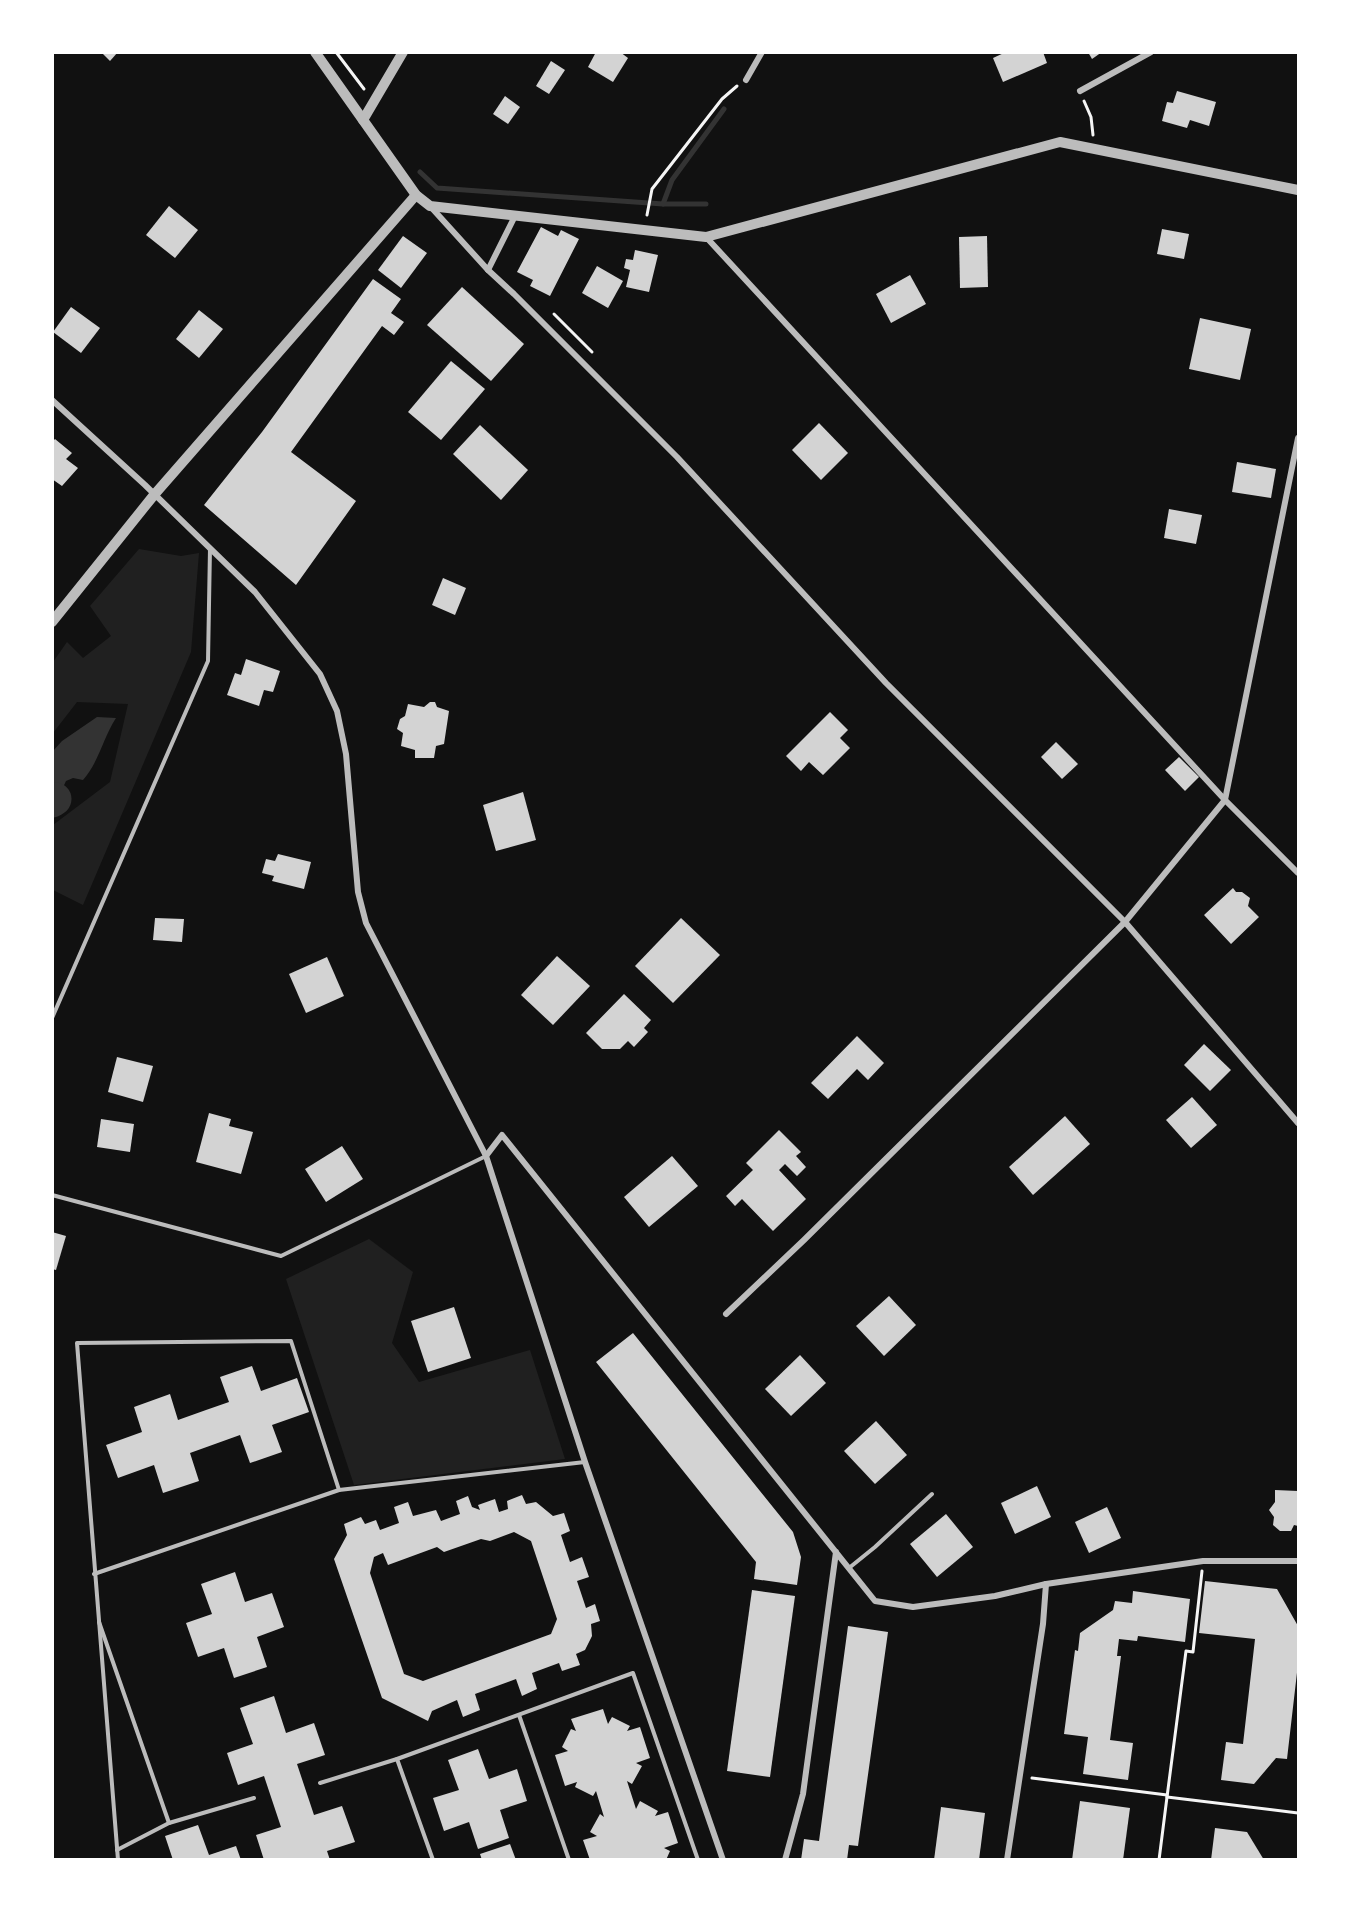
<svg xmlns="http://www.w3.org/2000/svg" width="1351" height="1912" font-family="'IBM Plex Sans',sans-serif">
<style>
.green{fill:#202020}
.water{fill:#333}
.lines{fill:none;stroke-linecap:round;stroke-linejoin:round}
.stream{stroke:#333;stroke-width:5}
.river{stroke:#333;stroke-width:33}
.building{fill:#d3d3d3;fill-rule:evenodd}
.path{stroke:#f5f5f5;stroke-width:3}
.service{stroke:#bcbcbc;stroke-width:4}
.minor{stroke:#bcbcbc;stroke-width:6}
.tertiary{stroke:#bcbcbc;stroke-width:10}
</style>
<rect width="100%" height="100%" fill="#111"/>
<!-- green -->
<g class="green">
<path d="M139,549L181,556L199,553L191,652L83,905L53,890V825L110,782L128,704L77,702L53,733V662L67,642L83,658L111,636L90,606Z"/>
<path d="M369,1239L413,1272L392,1343L419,1382L530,1350L565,1459L354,1485L286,1279Z"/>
</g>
<!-- water -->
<path class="water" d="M97,717L116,718C103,738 99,762 83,780L73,778L66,781L59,796L53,799V751L62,741Z"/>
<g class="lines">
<!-- stream -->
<g class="stream">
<path d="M420,172L437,188L663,204H706"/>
<path d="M663,204L672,180L724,109"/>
</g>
<!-- river -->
<path class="river" d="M52,801L55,799"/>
</g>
<!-- building -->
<g class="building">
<path d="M101,52H118L110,61Z"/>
<path d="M596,52H620L628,58L613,82L588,67Z"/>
<path d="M1006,52H1043L1047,63L1003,82L993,58Z"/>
<path d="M1088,52H1102L1092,59Z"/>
<path d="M551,61L565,70L549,94L536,86Z"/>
<path d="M1177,91L1216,102L1209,126L1190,120L1187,128L1162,121L1167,102L1173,103Z"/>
<path d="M505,96L520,107L508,124L493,114Z"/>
<path d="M169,206L198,230L175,258L146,235Z"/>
<path d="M541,227L558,236L561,230L579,239L550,296L530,286L533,280L517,272Z"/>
<path d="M1162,229L1189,234L1184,259L1157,254Z"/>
<path d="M403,236L427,253L401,288L378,270Z"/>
<path d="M987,236L988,287L960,288L959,237Z"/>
<path d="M635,250L658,255L649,292L626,287L630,270L624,268L626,259L633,260Z"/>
<path d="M597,266L623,281L608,308L582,293Z"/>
<path d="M910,275L926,304L891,323L876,294Z"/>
<path d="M373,279L401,299L391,313L404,322L394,335L382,326L291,452L356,501L296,585L204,505L262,432Z"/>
<path d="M462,287L524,344L491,381L427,325Z"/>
<path d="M71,307L100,328L81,353L53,332Z"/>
<path d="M199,310L223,329L199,358L176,339Z"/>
<path d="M1200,318L1251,329L1240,380L1189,369Z"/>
<path d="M451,361L485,389L441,440L408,412Z"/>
<path d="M819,423L848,453L821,480L792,450Z"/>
<path d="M480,425L528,470L501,500L453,454Z"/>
<path d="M55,439L72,453L66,459L78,468L62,486L52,479V442Z"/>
<path d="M1237,462L1276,469L1271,498L1232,492Z"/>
<path d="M1169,509L1202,515L1196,544L1164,538Z"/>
<path d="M443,578L466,588L455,615L432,605Z"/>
<path d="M246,659L280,671L273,692L264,690L259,706L227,695L235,673L241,675Z"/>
<path d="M430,702H435L437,707L449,711L444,744L436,746L434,758H415V750L401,746L403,733L397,729L400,719L405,716L408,704L424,707Z"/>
<path d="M830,712L848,730L840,738L850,748L823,775L809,762L801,771L786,756Z"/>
<path d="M1056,742L1078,764L1062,779L1041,757Z"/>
<path d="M1179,757L1199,777L1185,791L1165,770Z"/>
<path d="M523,792L536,840L496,851L483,805Z"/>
<path d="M278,854L311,862L304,889L272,881L274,876L262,873L266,859L275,861Z"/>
<path d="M1233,888L1236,892H1242L1250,898L1248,906L1259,917L1231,944L1204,915Z"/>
<path d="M155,918L184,919L182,942L153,940Z"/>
<path d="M681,918L720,955L673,1003L635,966Z"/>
<path d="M557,956L590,986L553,1025L521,995Z"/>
<path d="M327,957L344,996L306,1013L289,974Z"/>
<path d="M624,994L651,1020L644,1028L648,1032L634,1047L628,1041L620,1049H602L586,1033Z"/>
<path d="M857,1036L884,1063L868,1080L857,1069L828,1099L811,1083Z"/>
<path d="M1204,1044L1231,1070L1210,1091L1184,1065Z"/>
<path d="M117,1057L153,1066L143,1102L108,1092Z"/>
<path d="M1192,1097L1217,1125L1191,1148L1166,1120Z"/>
<path d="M209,1113L231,1119L229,1126L253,1132L241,1174L196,1162Z"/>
<path d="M1065,1116L1090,1144L1033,1195L1009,1167Z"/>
<path d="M101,1119L134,1124L130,1152L97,1147Z"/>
<path d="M779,1130L801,1152L796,1156L806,1167L797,1176L785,1164L779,1170L806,1199L773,1231L742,1199L735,1206L726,1196L753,1170L746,1163Z"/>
<path d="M342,1146L363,1179L326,1202L305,1169Z"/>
<path d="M672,1156L698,1186L649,1227L624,1197Z"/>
<path d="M52,1232L66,1236L56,1270L52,1269Z"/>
<path d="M889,1296L916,1325L884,1356L856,1326Z"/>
<path d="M454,1307L471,1358L428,1372L411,1321Z"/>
<path d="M633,1333L793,1532L801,1557L797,1585L754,1579L756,1562L596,1362Z"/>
<path d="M800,1355L826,1383L791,1416L765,1389Z"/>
<path d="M252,1366L261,1391L297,1378L309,1412L272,1425L282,1452L250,1463L240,1435L190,1453L199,1481L163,1493L154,1465L118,1478L106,1445L142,1432L134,1407L170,1394L178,1420L206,1410L229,1402L220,1377Z"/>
<path d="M876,1421L907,1455L875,1484L844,1451Z"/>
<path d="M1037,1486L1051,1517L1015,1534L1001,1503Z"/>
<path d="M1275,1490L1298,1491V1526L1294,1525L1291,1531H1280L1273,1525L1274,1517L1269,1510L1275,1502Z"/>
<path d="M522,1495L526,1504L536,1502L553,1516L564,1513L570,1531L561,1535L570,1562L582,1557L589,1577L577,1581L586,1608L595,1604L600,1621L591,1624L592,1636L585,1650L576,1654L580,1665L562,1671L559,1663L532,1673L537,1689L522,1696L516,1679L475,1694L480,1710L463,1717L457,1700L432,1711L428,1721L382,1698L334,1559L347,1535L344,1524L361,1517L365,1524L376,1520L380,1530L399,1523L394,1507L408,1502L413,1516L436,1510L441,1521L460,1514L456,1501L468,1496L472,1507L480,1510L478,1505L495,1499L499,1512L508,1509L507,1501ZM514,1532L531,1541L557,1619L551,1634L423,1681L404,1674L370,1573L374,1557L383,1553L388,1565L437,1547L444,1552L481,1539L490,1541Z"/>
<path d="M1107,1507L1121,1538L1089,1553L1075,1522Z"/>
<path d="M946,1514L973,1547L937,1577L910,1544Z"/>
<path d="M235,1572L245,1602L272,1593L284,1627L257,1637L267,1667L234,1678L224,1648L198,1657L186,1623L212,1614L201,1584Z"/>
<path d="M1205,1581L1277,1589L1298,1626V1664L1287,1759L1276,1758L1254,1784L1221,1780L1226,1742L1243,1744L1255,1639L1199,1633Z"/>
<path d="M752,1590L795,1596L770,1777L727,1771Z"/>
<path d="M1133,1591L1190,1599L1185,1642L1138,1636L1137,1641L1119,1639L1117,1656H1121L1110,1740L1133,1743L1128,1780L1083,1774L1088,1737L1064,1734L1075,1650L1078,1651L1080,1633L1113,1610L1115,1601L1132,1603Z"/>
<path d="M848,1626L888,1632L858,1846L849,1845L847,1860H801L804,1839L819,1841Z"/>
<path d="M274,1696L286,1733L314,1723L325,1755L297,1764L314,1815L342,1806L355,1842L327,1851L330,1860H264L256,1835L281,1827L264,1776L238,1785L227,1753L253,1744L240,1708Z"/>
<path d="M603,1709L608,1724L612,1717L630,1726L627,1731L640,1727L650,1758L636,1763L642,1766L632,1784L627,1781L636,1809L640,1801L658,1811L655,1816L668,1812L678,1843L664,1848L670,1851L666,1860H590L583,1840L597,1836L590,1832L600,1814L604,1817L596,1791L593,1796L575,1787L577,1782L565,1786L555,1755L568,1751L562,1747L571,1729L576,1731L571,1719Z"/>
<path d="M478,1749L489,1779L517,1769L527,1801L500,1810L509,1838L478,1849L469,1822L444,1831L433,1798L459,1790L448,1760Z"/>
<path d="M1080,1801L1130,1808L1123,1860H1072Z"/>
<path d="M941,1807L985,1813L979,1860H934Z"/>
<path d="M198,1825L209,1855L236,1846L241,1860H173L165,1836Z"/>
<path d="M1215,1828L1247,1832L1264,1860H1211Z"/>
<path d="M510,1844L516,1860H482L480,1854Z"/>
</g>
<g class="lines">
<!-- path -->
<g class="path">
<path d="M336,52L364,89"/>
<path d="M1084,101L1091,117L1093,135"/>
<path d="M647,215L652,189L722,99L737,86"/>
<path d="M554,314L592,352"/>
<path d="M1202,1571L1193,1652L1186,1651L1167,1797L1298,1813"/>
<path d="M1032,1778L1167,1795"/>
<path d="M1159,1860L1167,1797"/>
</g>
<!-- service -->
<g class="service">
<path d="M52,1018L208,661L210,548"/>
<path d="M52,1195L281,1256L486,1156"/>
<path d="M849,1568L875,1547L932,1494"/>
<path d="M94,1574L339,1490L585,1462"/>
<path d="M99,1622L169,1823"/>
<path d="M519,1715L569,1860"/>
<path d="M397,1759L433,1860"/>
<path d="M320,1783L397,1759L633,1673L698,1860"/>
<path d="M117,1850L169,1823L254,1798"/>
<path d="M118,1860L77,1343L291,1341L339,1490"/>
</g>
<!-- minor -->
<g class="minor">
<path d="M746,80L762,52"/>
<path d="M1080,91L1151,52"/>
<path d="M430,206L488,270L514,294L677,457L886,683L1125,922L1298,1123"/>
<path d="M706,237L1225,800L1298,873"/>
<path d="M488,270L515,216"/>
<path d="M52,400L145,485L255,592L320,674L337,711L346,754L358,892L366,923L486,1156L585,1462L723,1860"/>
<path d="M486,1156L502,1135L875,1601L913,1607L995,1596L1046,1584L1203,1561H1298"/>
<path d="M726,1314L804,1240L1125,922L1225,800L1298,438"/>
<path d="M785,1860L803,1794L836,1552"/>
<path d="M1007,1860L1043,1624L1046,1584"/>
</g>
<!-- tertiary -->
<g class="tertiary">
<path d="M315,52L416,195L430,206L706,237L1060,142L1298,190"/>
<path d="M363,120L403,52"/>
<path d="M52,622L154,495L416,195"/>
</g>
</g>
<!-- border -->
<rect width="1351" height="1912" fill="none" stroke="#ffffff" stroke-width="108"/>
</svg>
